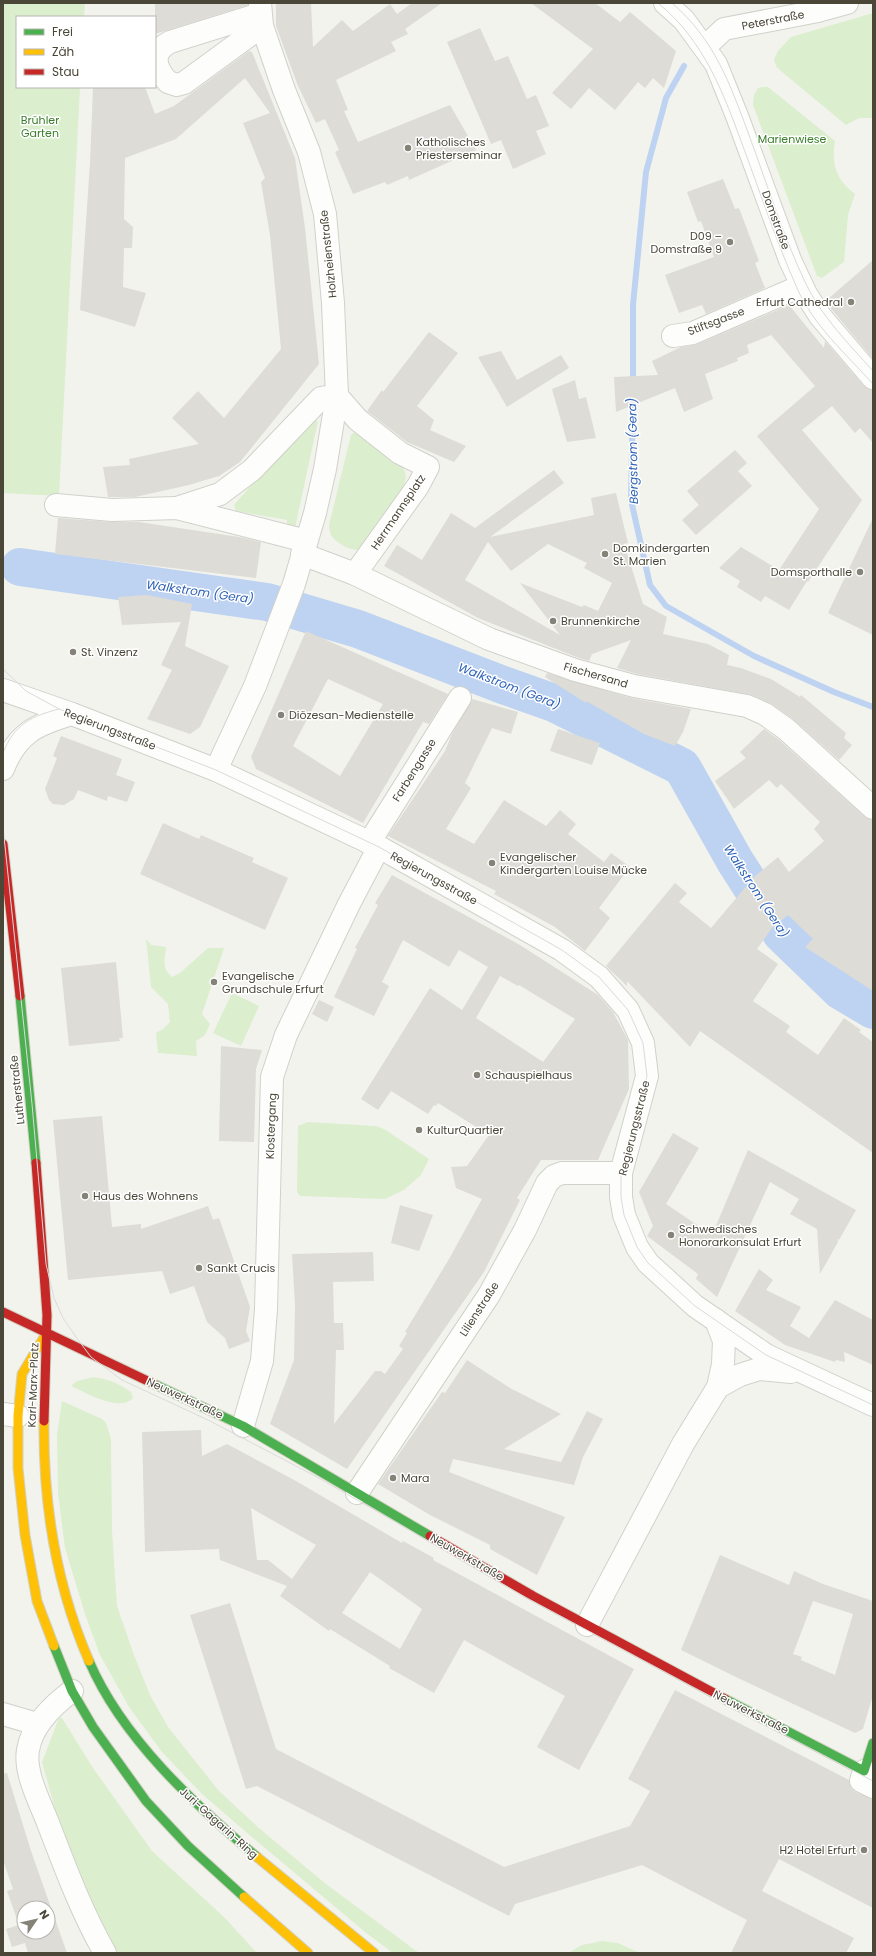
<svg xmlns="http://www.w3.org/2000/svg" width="876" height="1956" font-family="Poppins,sans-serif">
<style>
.green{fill:#dbeece}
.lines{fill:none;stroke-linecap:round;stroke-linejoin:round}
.stream{stroke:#bed3f1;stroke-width:6}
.river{stroke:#bed3f1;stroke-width:38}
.building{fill:#dddcd6;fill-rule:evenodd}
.street-casing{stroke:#d1d1cb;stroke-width:24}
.fast-casing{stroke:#d2d2c4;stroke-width:11}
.slow-casing{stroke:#d2d2c4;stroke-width:11}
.jam-casing{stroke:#d2d2c4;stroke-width:11}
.street{stroke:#fdfdfc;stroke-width:22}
.fast{stroke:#4caf50;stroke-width:9}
.slow{stroke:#ffc107;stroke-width:9}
.jam{stroke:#c62828;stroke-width:9}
.tram{stroke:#dadada;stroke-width:1}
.poi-dot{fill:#858378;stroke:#fff;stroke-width:1.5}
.labels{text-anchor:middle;stroke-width:3;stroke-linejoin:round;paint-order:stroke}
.street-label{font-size:11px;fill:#4a4738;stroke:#fff}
.park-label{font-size:11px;fill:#397e2a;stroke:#fff}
.poi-label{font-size:11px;fill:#4a4738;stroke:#fff;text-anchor:start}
.water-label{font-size:12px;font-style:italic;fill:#2f63b8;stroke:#fff}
</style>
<rect width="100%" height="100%" fill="#f3f3ee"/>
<!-- green -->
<g class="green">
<path d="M3,3H85L84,17H17V87H80L59,496L4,493L3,489Z"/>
<path d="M873,13V118H859L846,125L781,71L776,66L774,59L778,51L791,37Z"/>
<path d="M763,87H768L835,141C831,165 836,179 855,194L848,215L844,262L822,278L817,276L753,105L754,95L758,88Z"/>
<path d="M315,420L318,421L295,528L287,527V520L236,511L234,505L262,473Z"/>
<path d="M357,432L402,466C408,475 406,482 401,491L361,549C353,553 336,543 331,535C330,532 329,528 329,525L351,435L353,433Z"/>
<path d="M146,939L151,945L166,947C165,959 161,968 172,977L180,973L208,948H224L202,1014L210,1024L205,1035L196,1041L197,1056L158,1053L156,1033L163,1029L170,1022L168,1004L151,987Z"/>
<path d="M232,993L259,1006L241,1046L213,1033Z"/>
<path d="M308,1122L376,1126L384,1129L429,1159L421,1175L404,1190L385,1199L300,1196L297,1192L298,1126Z"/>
<path d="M94,1377C108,1379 120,1384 131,1392L133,1398C120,1413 85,1392 71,1386L77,1381Z"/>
<path d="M62,1401L102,1419L106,1423L111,1439L112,1530L117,1606L134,1655L150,1695L168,1727L219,1791L260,1829L326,1884L419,1953H393L365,1932L253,1838L202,1794L162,1752L129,1707L100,1655L85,1614L65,1548L58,1493L57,1435Z"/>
<path d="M59,1718H62L93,1768L152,1851L225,1918L257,1953H118L89,1898L62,1834L42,1762Z"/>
<path d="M602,1941L618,1943L640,1953H568L582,1945Z"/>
</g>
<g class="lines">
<!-- stream -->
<g class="stream">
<path d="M633,384V305L646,172L666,98L684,66"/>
<path d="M633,397L631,500L650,585L666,606L754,656L834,692L873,707"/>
</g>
<!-- river -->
<path class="river" d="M20,567L267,602L358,629L503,685L554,703L682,767L735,861L781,933L841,991L873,1010"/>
</g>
<!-- building -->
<g class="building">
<path d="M155,3H248V5L155,34Z"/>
<path d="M276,3H311L313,47L342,20L353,31L390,4L397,14L412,3H442L405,29L408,34L391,42L396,51L336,80L348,110L344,111L358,142L450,105L476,150L409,180L408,176L387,185L385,182L353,194L335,152L339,150L325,119L316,123L298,86L276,26Z"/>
<path d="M531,3H595L620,22L630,12L676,51L664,88L653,78L645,88L638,82L615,110L589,88L571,109L552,93L593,49Z"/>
<path d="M480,28L495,61L508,56L527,99L536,95L549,126L536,131L546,154L513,169L501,140L491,144L447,42Z"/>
<path d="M249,51L252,52L295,158L305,228L319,364L240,462L219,476L189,485L135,497H108L103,467L130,465L129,459L199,444L172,418L198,391L224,418L281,349L270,235L261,182L265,178L243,123L270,113L245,78L176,139L125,158L124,219L133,227L132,248H124L123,287L146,293L135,327L80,310L90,163L93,87H145L155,114L174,106Z"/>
<path d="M723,179L735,209L739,208L759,261L755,263L765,288L706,314L702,305L679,313L665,275L714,257L701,221L698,222L687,192Z"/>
<path d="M873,260V359L828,305V299Z"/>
<path d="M789,305L824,348L825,341L864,386L873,390V443L860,428L855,433L832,406L802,430L862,500L808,582L807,581L789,610L765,596L761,602L737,587L740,581L719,568L741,547L779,570L819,509L757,436L815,386L771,335L747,345L749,353L737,358L738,361L705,374L713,399L684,412L675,388L616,412L614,377L658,375L652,361L681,347L698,344Z"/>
<path d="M429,332L458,353L417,406L434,420L430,430L466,446L454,462L407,442L367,411L382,390L383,392Z"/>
<path d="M501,351L517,380L561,355L569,368L507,407L478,357Z"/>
<path d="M575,380L579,399L586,397L596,438L567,442L552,389Z"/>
<path d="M735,450L747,463L738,471L752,486L696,535L682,520L699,505L687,491Z"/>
<path d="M554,470L564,483L490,537L594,515L591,498L616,493L628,543L624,544L643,604L667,617L663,634L708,644L729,655L727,665L741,668L771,679L800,697L801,695L846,733L844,738L852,745L839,760L793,719L772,704L752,695L637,674L617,668L631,640L592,654L589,661L579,658L478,618L384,566L397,545L422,560L451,513L475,528ZM488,542L511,571L548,544L587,563L584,568L612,583L598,611L584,605L582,607L520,583L560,635L465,580Z"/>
<path d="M58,518L111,522H139L239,537L261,542L256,578L55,554Z"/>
<path d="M873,518V635L828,613Z"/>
<path d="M147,595L192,604L185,646L229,666L200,727L190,734L147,719L172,670L161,665L181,622L122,625L118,597Z"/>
<path d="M306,631L448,694L429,724L423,722L363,823L256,769L251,757ZM328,679L383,704L340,776L293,746Z"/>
<path d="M547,673L631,698L691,709L683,732L675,746L644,734L586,701V703L545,677Z"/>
<path d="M472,699L518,712L511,734L492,728L465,783L471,788L446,829L474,844L504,800L546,826L560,810L576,824L568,834L604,862L611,853L630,867L599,908L610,918L585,951L555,927L494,894L496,891L388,836L445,751L452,734Z"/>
<path d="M558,729L600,743L592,765L550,751Z"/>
<path d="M764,729L778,739L865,817L873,820V991L805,947L813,939L788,915L772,928L757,949L778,964L753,1001L790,1026L786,1032L818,1055L844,1018L861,1030L859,1032L873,1042V1153L700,1031L690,1047L627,981V986L606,966L675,883L687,893L679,902L711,928L754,877L778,857L789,872L824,841L814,829L820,822L781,784L777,788L769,780L734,809L715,781L746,758L740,752Z"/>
<path d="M61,736L122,759L116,775L135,782L127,802L108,796L107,801L78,790L74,799L64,805L53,804L49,800L45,789L57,758L53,756Z"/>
<path d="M163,823L199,839L201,835L226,846L254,858L252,862L288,878L265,930L140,874Z"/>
<path d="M392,875L520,945L598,995L613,1012L628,1040L629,1089L598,1160H541L517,1198L520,1200L484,1272L347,1469L270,1424L294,1360L295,1305L292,1254L373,1252L374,1281L333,1282L334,1323H343L344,1350H336L334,1424L375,1371H381L385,1374L403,1349L399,1346L407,1333L405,1332L449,1259L482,1199L456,1188L451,1167L467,1166L489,1135L438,1103L436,1106L434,1105L428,1114L391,1091L378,1110L361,1099L430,988L462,1010L488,967L459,950L449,967L403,940L382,982L389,986L374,1016L334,997L357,949L355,948L378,905L375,903ZM500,976L518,986L519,985L575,1019L543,1062L476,1018Z"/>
<path d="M116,962L123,1038H119L120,1041L69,1046L61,968Z"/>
<path d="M319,1000L334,1007L327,1022L312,1014Z"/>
<path d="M221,1046L262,1050L256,1069L254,1142L219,1141Z"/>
<path d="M102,1116L112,1227L141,1224V1229L208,1206L213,1220L219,1218L250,1307L246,1331L250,1341L229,1349L225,1338L207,1322L194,1286L170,1294L162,1271L68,1280L53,1120Z"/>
<path d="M673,1133L699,1148L666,1204L712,1235L748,1150L856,1210L839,1240L837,1238L838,1242L820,1274L817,1229L790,1214L799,1199L770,1182L717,1297L696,1279L698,1274L647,1236L653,1226L639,1192Z"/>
<path d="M400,1205L433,1215L419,1251L391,1243Z"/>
<path d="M759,1269L773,1280L766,1290L801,1307L790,1326L809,1338L835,1300L873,1320V1365L844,1352L845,1362L836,1360L835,1362L785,1345L735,1311Z"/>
<path d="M467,1360L510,1388L561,1414L504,1449L561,1462L587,1411L603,1419L583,1457L574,1485L453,1459L449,1472L565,1517L537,1575L490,1549V1545L430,1515L378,1484L442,1392L445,1393Z"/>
<path d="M201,1430L202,1456L227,1444L296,1481L402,1543L403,1541L434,1558L433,1560L634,1669L579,1770L537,1747L565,1696L464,1640L434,1693L389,1668L390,1666L330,1629L329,1631L280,1596L287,1586L220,1560L219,1549L145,1552L142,1432ZM251,1508L316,1545L292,1579L268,1560H257ZM370,1572L422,1609L400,1649L342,1613Z"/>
<path d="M720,1555L789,1585L794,1571L823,1584L873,1601V1695L863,1729L855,1733L738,1678L681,1650ZM813,1601L853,1614L835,1675L801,1660L802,1657L793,1654Z"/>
<path d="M230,1603L276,1749L504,1867L630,1826L650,1791L628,1779L675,1690L849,1780L851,1788L855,1792L873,1799V1908L779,1859L762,1891L854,1938L846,1953H731L747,1920L642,1865L515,1904L509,1916L257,1786L246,1789L190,1615Z"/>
<path d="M7,1773L31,1851L67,1953H28L25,1943L12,1947L6,1929L19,1925L7,1891L13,1889L3,1860V1774ZM24,1908H48V1932H24Z"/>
</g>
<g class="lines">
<!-- street casing -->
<g class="street-casing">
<g id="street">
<path d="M665,3L684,20L716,64L737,116L790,260L806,294L820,316L873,378"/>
<path d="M260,14L170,42C151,52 154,67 168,82L177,85L184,83L262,26"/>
<path d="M705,47L724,29L818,11L847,3"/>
<path d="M673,336L693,333L801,286"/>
<path d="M337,396L358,420L400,453L428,467L418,486L355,574"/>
<path d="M56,505L112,510L177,508L306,541"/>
<path d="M177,508L220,494L252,470L321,398L337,396"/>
<path d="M302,554L355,574L489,639L575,670L634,686L747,706L765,714L786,729L873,808"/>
<path d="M3,690L72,714L216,770L379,847L562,950L599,977L628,1010L643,1043L647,1076L621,1173V1197L624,1215L637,1247L648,1263L695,1306L766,1355L873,1405"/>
<path d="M3,769C17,733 37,724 72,714"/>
<path d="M216,770L255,686L294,584L315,513L325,469L337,396L333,303L325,214L309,152L284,90L262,26L260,3"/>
<path d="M369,843L460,698"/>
<path d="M718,1387L740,1375L759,1369L791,1372"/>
<path d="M3,1414L18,1416"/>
<path d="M243,1426L262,1361L266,1309L272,1077L286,1035L349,904L379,847"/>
<path d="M357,1493L489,1295L525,1230L547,1183L554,1176L562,1173H621"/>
<path d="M587,1625L683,1444L718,1387L723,1364L724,1341L716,1320"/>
<path d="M72,1691C52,1706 32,1725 28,1750C24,1773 40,1802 48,1823C65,1867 81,1911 105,1953"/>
<path d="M3,1714L37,1724"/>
<path d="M864,1771L861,1781L873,1787"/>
</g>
</g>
<!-- fast casing -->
<g class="fast-casing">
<g id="fast">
<path d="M20,996L36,1163"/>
<path d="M154,1384L243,1426L430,1536"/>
<path d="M54,1646L72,1691L93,1727L146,1801L188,1846L244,1897"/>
<path d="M89,1661C122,1738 194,1804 257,1857"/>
<path d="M725,1699L864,1771L873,1743"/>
</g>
</g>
<!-- slow casing -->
<g class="slow-casing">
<g id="slow">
<path d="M46,1334L22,1374L18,1416V1468L25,1535L37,1601L54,1646"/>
<path d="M44,1421C43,1503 56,1585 89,1661"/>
<path d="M257,1857L374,1953"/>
<path d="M244,1897L308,1953"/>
</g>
</g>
<!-- jam casing -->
<g class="jam-casing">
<g id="jam">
<path d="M3,844L20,996"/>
<path d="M36,1163L47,1315L44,1421"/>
<path d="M3,1312L154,1384"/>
<path d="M430,1536L533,1596L725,1699"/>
</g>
</g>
<!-- street -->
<use href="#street" class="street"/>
<!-- fast -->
<use href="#fast" class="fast"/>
<!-- slow -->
<use href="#slow" class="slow"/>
<!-- jam -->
<use href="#jam" class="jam"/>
<!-- tram -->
<g class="tram">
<path d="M658,3C705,41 724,95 744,149C761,195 777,243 797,288C813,325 846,354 873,384"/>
<path d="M672,3C715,40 730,84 749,135C767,184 783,235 805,282C821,316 848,343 873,371"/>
<path d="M3,669L26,691L59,709L216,770L379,847L562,950L599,977L628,1010L643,1043L647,1076L621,1173V1197L624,1215L637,1247L648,1263L695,1306L766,1355L873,1405"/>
<path d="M3,753C14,724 32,716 59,709"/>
<path d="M3,827L32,1104L46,1264L54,1298L63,1318L76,1337L91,1357L122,1380L208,1420L319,1478L525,1597L693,1687L873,1781"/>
</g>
</g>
<!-- markers -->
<g class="poi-dot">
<circle cx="408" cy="148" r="4"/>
<circle cx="730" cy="242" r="4"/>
<circle cx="851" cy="302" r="4"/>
<circle cx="605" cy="554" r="4"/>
<circle cx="860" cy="572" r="4"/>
<circle cx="553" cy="621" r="4"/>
<circle cx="73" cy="652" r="4"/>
<circle cx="281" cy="715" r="4"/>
<circle cx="492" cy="863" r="4"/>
<circle cx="214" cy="982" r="4"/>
<circle cx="477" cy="1075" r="4"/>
<circle cx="419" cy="1130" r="4"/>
<circle cx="85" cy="1196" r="4"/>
<circle cx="671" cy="1235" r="4"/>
<circle cx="199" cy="1268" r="4"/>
<circle cx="393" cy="1478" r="4"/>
<circle cx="864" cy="1850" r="4"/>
</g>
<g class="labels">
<!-- street labels -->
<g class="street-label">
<text transform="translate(773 20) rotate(-11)" y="4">Peterstraße</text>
<text transform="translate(776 220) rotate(70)" y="4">Domstraße</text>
<text transform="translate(328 254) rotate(-96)" y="4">Holzheienstraße</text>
<text transform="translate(716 321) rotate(-21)" y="4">Stiftsgasse</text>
<text transform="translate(398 512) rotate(-56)" y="4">Herrmannsplatz</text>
<text transform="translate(596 675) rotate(16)" y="4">Fischersand</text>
<text transform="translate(110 729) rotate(21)" y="4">Regierungsstraße</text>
<text transform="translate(414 770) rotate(-58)" y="4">Farbengasse</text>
<text transform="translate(434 878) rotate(29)" y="4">Regierungsstraße</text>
<text transform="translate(17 1090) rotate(-96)" y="4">Lutherstraße</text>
<text transform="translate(271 1126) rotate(-88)" y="4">Klostergang</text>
<text transform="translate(634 1128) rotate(-76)" y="4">Regierungsstraße</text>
<text transform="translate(479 1309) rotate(-57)" y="4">Lilienstraße</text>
<text transform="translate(33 1385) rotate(-88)" y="4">Karl-Marx-Platz</text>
<text transform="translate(185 1398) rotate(25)" y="4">Neuwerkstraße</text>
<text transform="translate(467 1557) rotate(30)" y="4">Neuwerkstraße</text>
<text transform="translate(751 1712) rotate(27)" y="4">Neuwerkstraße</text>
<text transform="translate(219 1823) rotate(42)" y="4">Juri-Gagarin-Ring</text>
</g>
<!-- park labels -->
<g class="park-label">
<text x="40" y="124">Brühler<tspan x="40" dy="13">Garten</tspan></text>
<text x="792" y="143">Marienwiese</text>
</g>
<!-- poi labels -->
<g class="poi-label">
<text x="416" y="146">Katholisches<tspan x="416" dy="13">Priesterseminar</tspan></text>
<text x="722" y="240" text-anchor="end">D09 –<tspan x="722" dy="13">Domstraße 9</tspan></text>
<text x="843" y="306" text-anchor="end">Erfurt Cathedral</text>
<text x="613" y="552">Domkindergarten<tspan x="613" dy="13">St. Marien</tspan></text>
<text x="852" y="576" text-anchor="end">Domsporthalle</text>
<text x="561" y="625">Brunnenkirche</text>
<text x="81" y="656">St. Vinzenz</text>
<text x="289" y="719">Diözesan-Medienstelle</text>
<text x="500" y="861">Evangelischer<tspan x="500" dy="13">Kindergarten Louise Mücke</tspan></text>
<text x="222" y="980">Evangelische<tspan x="222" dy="13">Grundschule Erfurt</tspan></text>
<text x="485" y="1079">Schauspielhaus</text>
<text x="427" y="1134">KulturQuartier</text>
<text x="93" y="1200">Haus des Wohnens</text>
<text x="679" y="1233">Schwedisches<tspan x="679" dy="13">Honorarkonsulat Erfurt</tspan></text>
<text x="207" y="1272">Sankt Crucis</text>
<text x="401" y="1482">Mara</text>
<text x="856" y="1854" text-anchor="end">H2 Hotel Erfurt</text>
</g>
<!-- water labels -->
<g class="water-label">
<text transform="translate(633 451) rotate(-91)" y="4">Bergstrom (Gera)</text>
<text transform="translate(200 592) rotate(8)" y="4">Walkstrom (Gera)</text>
<text transform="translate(509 686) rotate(21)" y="4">Walkstrom (Gera)</text>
<text transform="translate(756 891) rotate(57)" y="4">Walkstrom (Gera)</text>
</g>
</g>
<!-- border -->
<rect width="876" height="1956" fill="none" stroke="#4a4738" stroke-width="8"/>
<!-- legend -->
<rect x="16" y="16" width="140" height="72" fill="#ffffff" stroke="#b7b5af"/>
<rect x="24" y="29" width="20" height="6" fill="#4caf50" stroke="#b7b5af"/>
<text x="52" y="36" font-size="12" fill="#4a4738">Frei</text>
<rect x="24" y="49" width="20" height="6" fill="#ffc107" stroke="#b7b5af"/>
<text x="52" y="56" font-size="12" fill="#4a4738">Zäh</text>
<rect x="24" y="69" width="20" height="6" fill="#c62828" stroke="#b7b5af"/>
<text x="52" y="76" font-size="12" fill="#4a4738">Stau</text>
<!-- north arrow -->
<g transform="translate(36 1920) rotate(56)"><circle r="19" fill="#ffffff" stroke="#b7b5af"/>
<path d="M0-3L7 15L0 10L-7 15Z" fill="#858378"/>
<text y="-6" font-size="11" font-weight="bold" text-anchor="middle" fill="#4a4738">N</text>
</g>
</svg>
